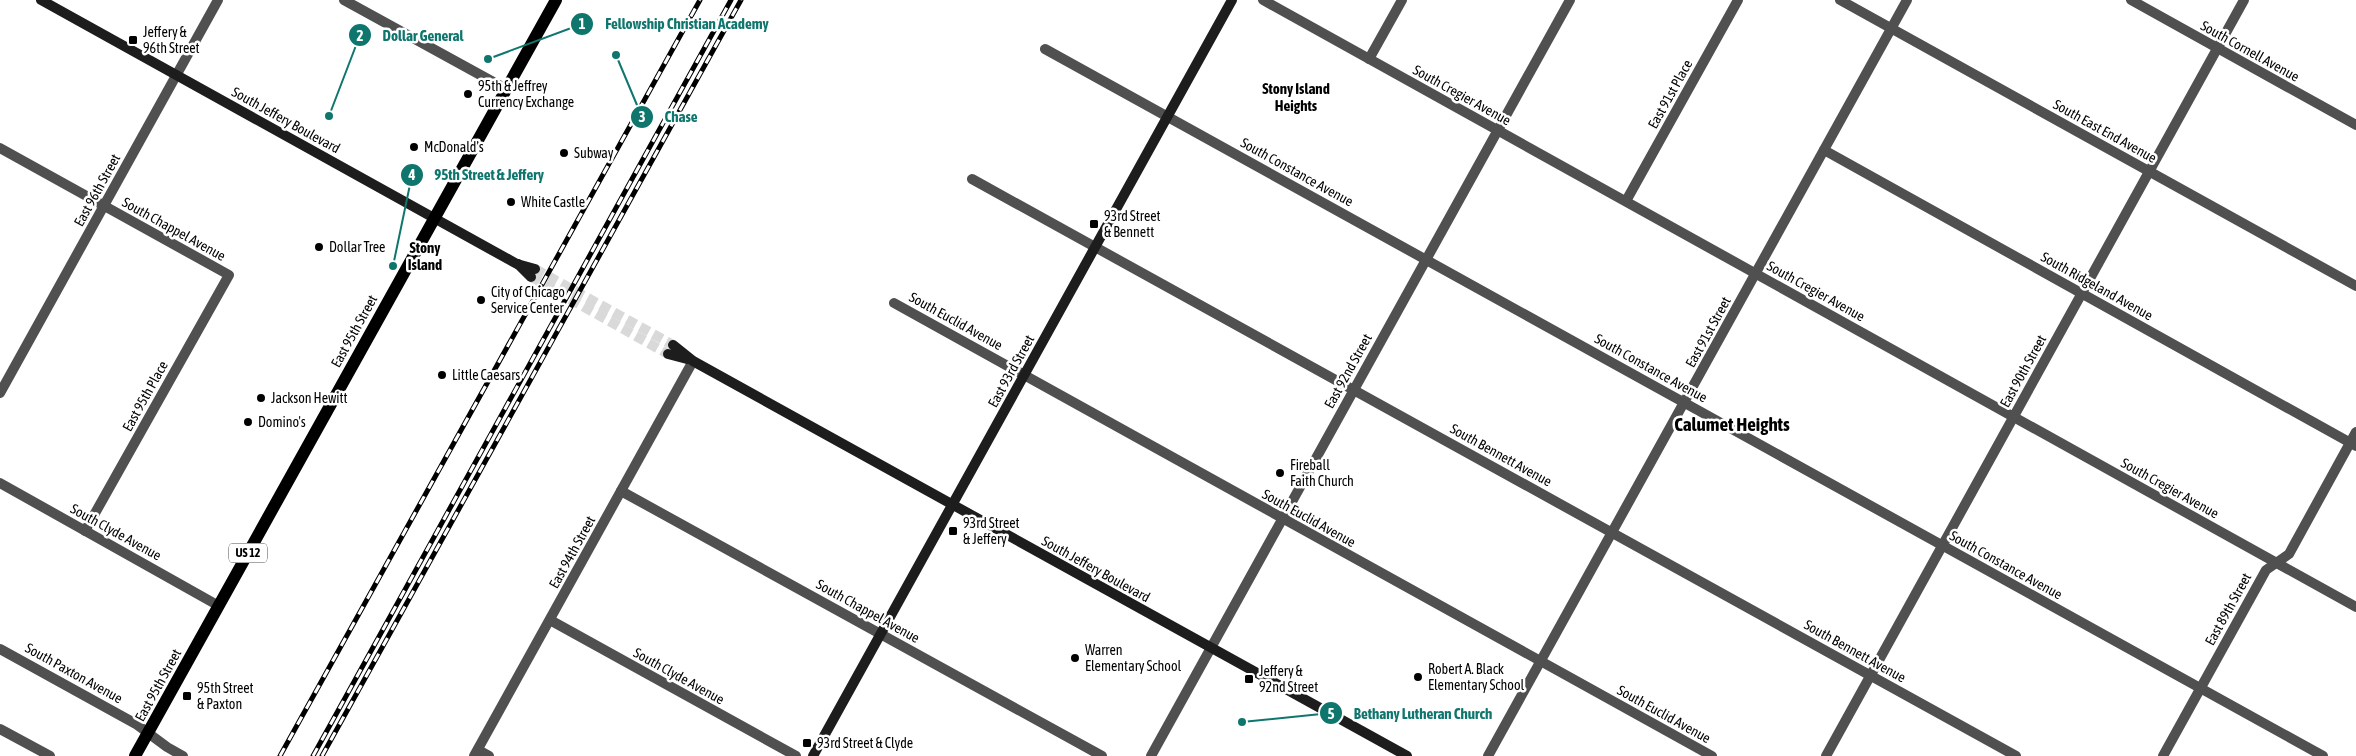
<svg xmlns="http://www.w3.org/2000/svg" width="2356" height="756" font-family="'Asap Condensed',sans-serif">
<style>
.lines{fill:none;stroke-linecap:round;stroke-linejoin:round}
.secondary-tunnel{stroke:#d9d9d9;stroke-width:10;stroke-dasharray:10 5;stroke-linecap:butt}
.street{stroke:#505050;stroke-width:10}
.secondary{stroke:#1d1d1d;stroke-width:10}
.primary{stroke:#000;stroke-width:12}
.rail-casing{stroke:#000;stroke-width:5}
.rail{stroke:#fff;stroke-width:3;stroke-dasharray:9;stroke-linecap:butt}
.poi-dot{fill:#000;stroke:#fff;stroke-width:2}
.labels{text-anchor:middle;stroke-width:5;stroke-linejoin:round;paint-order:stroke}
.shield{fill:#fff;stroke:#4c4c4c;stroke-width:1}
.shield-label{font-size:12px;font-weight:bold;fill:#000}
.poi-label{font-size:14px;fill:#000;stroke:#fff;text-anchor:start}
.street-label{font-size:14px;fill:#000;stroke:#fff}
.neighbourhood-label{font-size:15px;font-weight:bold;fill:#000;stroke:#fff}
.district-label{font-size:19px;font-weight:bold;fill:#000;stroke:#fff}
.leader{fill:none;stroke:#0f766e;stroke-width:2}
.callout-dot{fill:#0f766e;stroke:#fff;stroke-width:2}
.mark-label{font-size:15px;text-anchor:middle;font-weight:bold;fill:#fff}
.callout-label{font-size:15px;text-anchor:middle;font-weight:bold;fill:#0f766e;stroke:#fff;stroke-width:5;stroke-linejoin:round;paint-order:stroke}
</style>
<rect width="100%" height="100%" fill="#fff"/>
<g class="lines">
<!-- secondary-tunnel -->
<g class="secondary-tunnel">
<path d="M535,269L673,345"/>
<path d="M531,277L668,354"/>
</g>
<!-- street -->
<g class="street">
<path d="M344,0L506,89"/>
<path d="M1263,0L2356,607"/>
<path d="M1840,0L2356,286"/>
<path d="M2131,0L2356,125"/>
<path d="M1045,49L2323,756"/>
<path d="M1369,59L1402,0"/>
<path d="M0,148L229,275L85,531"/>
<path d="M1824,150L2356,446"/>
<path d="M972,179L2016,756"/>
<path d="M1626,201L1738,0"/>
<path d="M894,303L1712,756"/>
<path d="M0,393L218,0"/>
<path d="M0,483L219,606"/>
<path d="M621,491L1102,756"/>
<path d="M550,620L796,756"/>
<path d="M0,649L136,724L167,747L183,756"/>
<path d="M0,729L50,756"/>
<path d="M478,750L489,756"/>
<path d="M474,756L693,361"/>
<path d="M1151,756L1570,0"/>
<path d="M1488,756L1907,0"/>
<path d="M1826,756L2244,0"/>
<path d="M2163,756L2266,570L2289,554L2356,432"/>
</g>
<!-- secondary -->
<g class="secondary">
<path d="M41,0L517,264L535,269"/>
<path d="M518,264L531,277"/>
<path d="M673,345L693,361L1407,756"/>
<path d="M668,354L687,359"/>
<path d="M813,756L1232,0"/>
</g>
<!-- primary -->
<path class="primary" d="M135,756L556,0"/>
<!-- rail casing -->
<g class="rail-casing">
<g id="rail">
<path d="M280,756L700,0"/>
<path d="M313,756L731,0"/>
<path d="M322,756L741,0"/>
</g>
</g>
<!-- rail -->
<use href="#rail" class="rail"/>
</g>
<!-- markers -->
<g class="poi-dot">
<rect x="128" y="35" width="10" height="10" rx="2.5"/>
<circle cx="468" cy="94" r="5"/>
<circle cx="414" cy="147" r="5"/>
<circle cx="564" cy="153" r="5"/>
<circle cx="511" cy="202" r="5"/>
<rect x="1089" y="219" width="10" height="10" rx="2.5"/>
<circle cx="319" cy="247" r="5"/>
<circle cx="481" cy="300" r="5"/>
<circle cx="442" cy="375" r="5"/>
<circle cx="261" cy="398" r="5"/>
<circle cx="248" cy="422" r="5"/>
<circle cx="1280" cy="473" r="5"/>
<rect x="948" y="526" width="10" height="10" rx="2.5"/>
<circle cx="1075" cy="658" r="5"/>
<circle cx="1418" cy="677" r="5"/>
<rect x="1244" y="674" width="10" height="10" rx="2.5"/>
<rect x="182" y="691" width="10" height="10" rx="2.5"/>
<rect x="802" y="738" width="10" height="10" rx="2.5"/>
</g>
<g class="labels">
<!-- shield labels -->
<rect class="shield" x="229" y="543.5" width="38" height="19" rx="4"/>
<g class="shield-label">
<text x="248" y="557">US 12</text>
</g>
<!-- poi labels -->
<g class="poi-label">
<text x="143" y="37">Jeffery &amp;<tspan x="143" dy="16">96th Street</tspan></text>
<text x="478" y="91">95th &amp; Jeffrey<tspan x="478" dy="16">Currency Exchange</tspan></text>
<text x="424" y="152">McDonald's</text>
<text x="574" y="158">Subway</text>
<text x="521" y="207">White Castle</text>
<text x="1104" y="221">93rd Street<tspan x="1104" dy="16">&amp; Bennett</tspan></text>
<text x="329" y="252">Dollar Tree</text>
<text x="491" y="297">City of Chicago<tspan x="491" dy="16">Service Center</tspan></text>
<text x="452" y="380">Little Caesars</text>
<text x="271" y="403">Jackson Hewitt</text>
<text x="258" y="427">Domino's</text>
<text x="1290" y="470">Fireball<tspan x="1290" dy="16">Faith Church</tspan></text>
<text x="963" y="528">93rd Street<tspan x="963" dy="16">&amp; Jeffery</tspan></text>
<text x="1085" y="655">Warren<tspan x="1085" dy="16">Elementary School</tspan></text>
<text x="1428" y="674">Robert A. Black<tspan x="1428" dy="16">Elementary School</tspan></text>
<text x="1259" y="676">Jeffery &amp;<tspan x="1259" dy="16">92nd Street</tspan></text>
<text x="197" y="693">95th Street<tspan x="197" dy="16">&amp; Paxton</tspan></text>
<text x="817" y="748">93rd Street &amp; Clyde</text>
</g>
<!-- street labels -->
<g class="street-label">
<text transform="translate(2250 51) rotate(29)" y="5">South Cornell Avenue</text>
<text transform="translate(1670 94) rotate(-61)" y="5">East 91st Place</text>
<text transform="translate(1462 95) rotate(29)" y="5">South Cregier Avenue</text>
<text transform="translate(286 120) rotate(29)" y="5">South Jeffery Boulevard</text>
<text transform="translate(2105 131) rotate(29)" y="5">South East End Avenue</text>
<text transform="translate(1297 172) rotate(29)" y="5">South Constance Avenue</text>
<text transform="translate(97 190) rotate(-61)" y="5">East 96th Street</text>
<text transform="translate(174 229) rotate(29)" y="5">South Chappel Avenue</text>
<text transform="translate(2097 286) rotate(29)" y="5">South Ridgeland Avenue</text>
<text transform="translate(1816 291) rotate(29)" y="5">South Cregier Avenue</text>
<text transform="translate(956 321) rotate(29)" y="5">South Euclid Avenue</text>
<text transform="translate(354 331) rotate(-61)" y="5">East 95th Street</text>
<text transform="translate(1708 332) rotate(-61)" y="5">East 91st Street</text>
<text transform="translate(1651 368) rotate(29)" y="5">South Constance Avenue</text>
<text transform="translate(1011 371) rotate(-61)" y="5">East 93rd Street</text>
<text transform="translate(1348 371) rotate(-61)" y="5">East 92nd Street</text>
<text transform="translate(2023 371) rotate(-61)" y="5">East 90th Street</text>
<text transform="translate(145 396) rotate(-61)" y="5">East 95th Place</text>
<text transform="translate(1501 455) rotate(29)" y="5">South Bennett Avenue</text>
<text transform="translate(2170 488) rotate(29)" y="5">South Cregier Avenue</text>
<text transform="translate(1309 518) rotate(29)" y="5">South Euclid Avenue</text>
<text transform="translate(116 532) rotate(29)" y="5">South Clyde Avenue</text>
<text transform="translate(572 552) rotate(-61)" y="5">East 94th Street</text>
<text transform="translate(2006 565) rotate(29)" y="5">South Constance Avenue</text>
<text transform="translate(1096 569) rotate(29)" y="5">South Jeffery Boulevard</text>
<text transform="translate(2228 609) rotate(-61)" y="5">East 89th Street</text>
<text transform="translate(868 611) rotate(29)" y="5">South Chappel Avenue</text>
<text transform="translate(1855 651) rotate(29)" y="5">South Bennett Avenue</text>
<text transform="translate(74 673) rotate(29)" y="5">South Paxton Avenue</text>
<text transform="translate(679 676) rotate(29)" y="5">South Clyde Avenue</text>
<text transform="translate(158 685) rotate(-61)" y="5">East 95th Street</text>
<text transform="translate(1664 714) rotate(29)" y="5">South Euclid Avenue</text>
</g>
<!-- neighbourhood labels -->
<g class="neighbourhood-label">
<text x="1296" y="94">Stony Island<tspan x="1296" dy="17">Heights</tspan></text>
<text x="425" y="253">Stony<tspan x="425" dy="17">Island</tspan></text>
</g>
<!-- district labels -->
<g class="district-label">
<text x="1732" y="431">Calumet Heights</text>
</g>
</g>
<!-- callouts -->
<path class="leader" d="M488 59L582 24M329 116L360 35M616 55L642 117M393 266L412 175M1242 722L1331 713"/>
<g class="callout-dot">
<circle cx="488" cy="59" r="5"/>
<circle cx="329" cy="116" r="5"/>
<circle cx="616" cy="55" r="5"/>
<circle cx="393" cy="266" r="5"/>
<circle cx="1242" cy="722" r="5"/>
<circle cx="582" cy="24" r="12"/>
<circle cx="360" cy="35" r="12"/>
<circle cx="642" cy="117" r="12"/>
<circle cx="412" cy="175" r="12"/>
<circle cx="1331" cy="713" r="12"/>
</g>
<g class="mark-label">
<text x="582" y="29">1</text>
<text x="360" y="41">2</text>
<text x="642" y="122">3</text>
<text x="412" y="180">4</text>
<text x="1331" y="719">5</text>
</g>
<g class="callout-label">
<text x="687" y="29">Fellowship Christian Academy</text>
<text x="423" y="41">Dollar General</text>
<text x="681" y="122">Chase</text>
<text x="489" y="180">95th Street &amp; Jeffery</text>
<text x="1423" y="719">Bethany Lutheran Church</text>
</g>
</svg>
